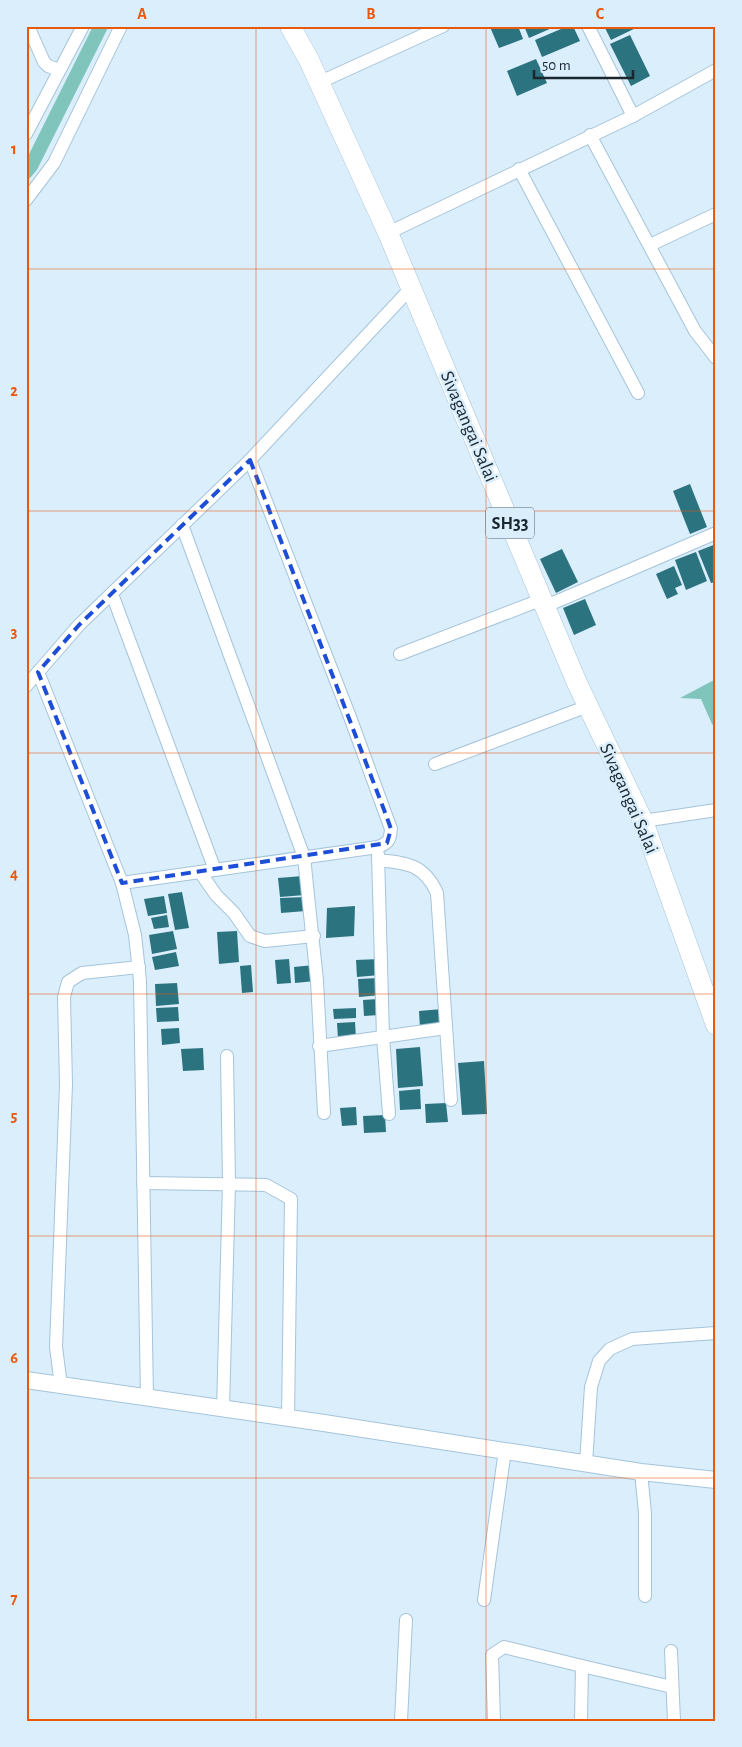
<svg xmlns="http://www.w3.org/2000/svg" width="742" height="1747" font-family="'Alegreya Sans',sans-serif">
<style>
.water{fill:#7fc5bb}
.lines{fill:none;stroke-linecap:round;stroke-linejoin:round}
.canal{stroke:#7fc5bb;stroke-width:14}
.building{fill:#2c7380}
.minor-casing{stroke:#a5c4da;stroke-width:14}
.tertiary-casing{stroke:#a5c4da;stroke-width:18}
.primary-casing{stroke:#a5c4da;stroke-width:21}
.minor{stroke:#fff;stroke-width:12}
.tertiary{stroke:#fff;stroke-width:16}
.primary{stroke:#fff;stroke-width:20}
.marked{fill:none;stroke:#1d4ed8;stroke-width:4;stroke-dasharray:10 6;stroke-linejoin:round}
.grid{fill:none;stroke:#e8590c;stroke-width:1;stroke-opacity:0.55}
.labels{text-anchor:middle;stroke-width:5;stroke-linejoin:round;paint-order:stroke}
.shield{fill:#dbeefc;stroke:#55636c;stroke-width:1}
.shield-label{font-size:18px;font-weight:bold;fill:#1b272f}
.street-label{font-size:19px;fill:#1b272f;stroke:#dbeefc}
.neatline{fill:none;stroke:#e8590c;stroke-width:2}
.grid-label{font-size:16px;text-anchor:middle;font-weight:bold;fill:#e8590c}
</style>
<rect width="100%" height="100%" fill="#dbeefc"/>
<!-- water -->
<path class="water" d="M716,679V728L712,724L701,699L680,698Z"/>
<g class="lines">
<!-- canal -->
<path class="canal" d="M26,172L31,166L101,26"/>
</g>
<!-- building -->
<g class="building">
<path d="M518,26L523,39L499,48L490,27Z"/>
<path d="M524,26H552V28L529,38Z"/>
<path d="M568,26H573L580,41L542,57L535,40Z"/>
<path d="M604,26H640L611,40Z"/>
<path d="M630,35L650,76L631,86L610,44Z"/>
<path d="M536,59L547,83L517,96L507,71Z"/>
<path d="M690,484L707,527L690,534L673,491Z"/>
<path d="M716,544V582L711,583L698,551Z"/>
<path d="M562,549L578,582L556,593L540,559Z"/>
<path d="M696,552L707,581L686,590L675,560Z"/>
<path d="M674,566L682,585L675,588L678,594L667,599L656,574Z"/>
<path d="M585,599L596,625L574,635L563,608Z"/>
<path d="M303,876L305,895L280,897L278,878Z"/>
<path d="M182,892L189,928L175,930L168,894Z"/>
<path d="M164,896L167,913L148,916L144,899Z"/>
<path d="M305,897L306,911L281,913L280,898Z"/>
<path d="M355,906L354,936L326,938L327,908Z"/>
<path d="M167,915L169,927L154,929L151,918Z"/>
<path d="M173,931L177,949L152,954L149,935Z"/>
<path d="M237,931L239,962L219,964L217,932Z"/>
<path d="M176,952L179,966L155,970L152,957Z"/>
<path d="M289,959L291,983L277,984L275,960Z"/>
<path d="M379,959L380,975L357,977L356,960Z"/>
<path d="M251,965L253,992L242,993L240,966Z"/>
<path d="M314,965L315,981L295,983L294,967Z"/>
<path d="M379,978L381,995L359,997L358,979Z"/>
<path d="M177,983L179,1004L156,1006L155,984Z"/>
<path d="M378,999L379,1015L364,1016L363,1000Z"/>
<path d="M178,1007L179,1021L157,1022L156,1008Z"/>
<path d="M356,1008V1018L334,1019L333,1009Z"/>
<path d="M442,1009L443,1028L420,1029L419,1011Z"/>
<path d="M355,1022L356,1038L338,1039L337,1023Z"/>
<path d="M179,1028L180,1043L162,1045L161,1029Z"/>
<path d="M420,1047L423,1086L398,1088L396,1049Z"/>
<path d="M203,1048L204,1070L183,1071L181,1049Z"/>
<path d="M484,1061L487,1114L462,1115L458,1063Z"/>
<path d="M420,1089L421,1109L400,1110L399,1091Z"/>
<path d="M446,1103L448,1122L426,1123L425,1104Z"/>
<path d="M356,1107L357,1125L342,1126L340,1108Z"/>
<path d="M385,1115L386,1132L364,1133L363,1116Z"/>
</g>
<g class="lines">
<!-- minor casing -->
<g class="minor-casing">
<g id="minor">
<path d="M28,26L44,62L48,66L59,70"/>
<path d="M588,26L633,116"/>
<path d="M318,83L443,26"/>
<path d="M26,134L83,26"/>
<path d="M590,135L695,331L716,358"/>
<path d="M519,169L638,393"/>
<path d="M26,200L54,163L121,26"/>
<path d="M388,233L633,116L716,70"/>
<path d="M650,245L716,214"/>
<path d="M182,525L304,857L317,981L324,1113"/>
<path d="M112,594L215,870"/>
<path d="M546,606L716,533"/>
<path d="M400,654L543,599"/>
<path d="M38,672L122,883L135,935L140,981L147,1399"/>
<path d="M26,686L79,625L250,460L411,288"/>
<path d="M435,764L588,706"/>
<path d="M643,821L716,810"/>
<path d="M378,854L383,1037L389,1114"/>
<path d="M378,860C407,863 424,864 437,893L451,1100"/>
<path d="M200,872L216,895L234,913L250,936L265,941L314,936"/>
<path d="M122,883L378,847C388,843 390,841 391,829L350,717L250,460"/>
<path d="M319,1046L446,1028"/>
<path d="M143,1183L266,1185L291,1199L288,1418"/>
<path d="M61,1386L56,1347L66,1084L64,997L68,982L82,973L139,967"/>
<path d="M223,1409L229,1184L227,1056"/>
<path d="M586,1463L591,1387L599,1361L610,1349L632,1339L716,1333"/>
<path d="M641,1472L645,1513V1596"/>
<path d="M484,1600L505,1450"/>
<path d="M671,1651L674,1721"/>
<path d="M582,1666L672,1687"/>
<path d="M401,1721L406,1620"/>
<path d="M494,1721L492,1655L504,1647L582,1666L581,1721"/>
</g>
</g>
<!-- tertiary casing -->
<g class="tertiary-casing">
<path id="tertiary" d="M26,1380L324,1423L641,1472L716,1480"/>
</g>
<!-- primary casing -->
<g class="primary-casing">
<path id="primary" d="M290,26L309,60L388,233L577,683L643,821L716,1025"/>
</g>
<!-- minor -->
<use href="#minor" class="minor"/>
<!-- tertiary -->
<use href="#tertiary" class="tertiary"/>
<!-- primary -->
<use href="#primary" class="primary"/>
</g>
<!-- marked area -->
<path class="marked" d="M250,460L386,815L391,829L387,843L122,883L38,672L79,625Z"/>
<!-- grid -->
<path class="grid" d="M256,26V1721M486,26V1721M26,269H716M26,511H716M26,753H716M26,994H716M26,1236H716M26,1478H716"/>
<g class="labels">
<!-- shield labels -->
<rect class="shield" x="486" y="507.5" width="48" height="31" rx="4"/>
<g class="shield-label">
<text x="510" y="529">SH33</text>
</g>
<!-- street labels -->
<g class="street-label">
<text transform="translate(470 426) rotate(67)" y="7">Sivagangai Salai</text>
<text transform="translate(630 798) rotate(66)" y="7">Sivagangai Salai</text>
</g>
</g>
<!-- border -->
<rect width="742" height="1747" fill="none" stroke="#dbeefc" stroke-width="55"/>
<!-- scale -->
<path d="M534 70v8h99v-8" fill="none" stroke="#1b272f" stroke-width="2.5"/>
<text x="542" y="70" font-size="15" fill="#1b272f" stroke="#dbeefc" stroke-width="4" paint-order="stroke">50 m</text>
<rect x="28" y="28" width="686" height="1692" class="neatline"/>
<g class="grid-label">
<text x="142" y="19">A</text>
<text x="371" y="19">B</text>
<text x="600" y="19">C</text>
<text x="14" y="154">1</text>
<text x="14" y="396">2</text>
<text x="14" y="637">3</text>
<text x="14" y="879">4</text>
<text x="14" y="1121">5</text>
<text x="14" y="1363">6</text>
<text x="14" y="1604">7</text>
</g>
</svg>
